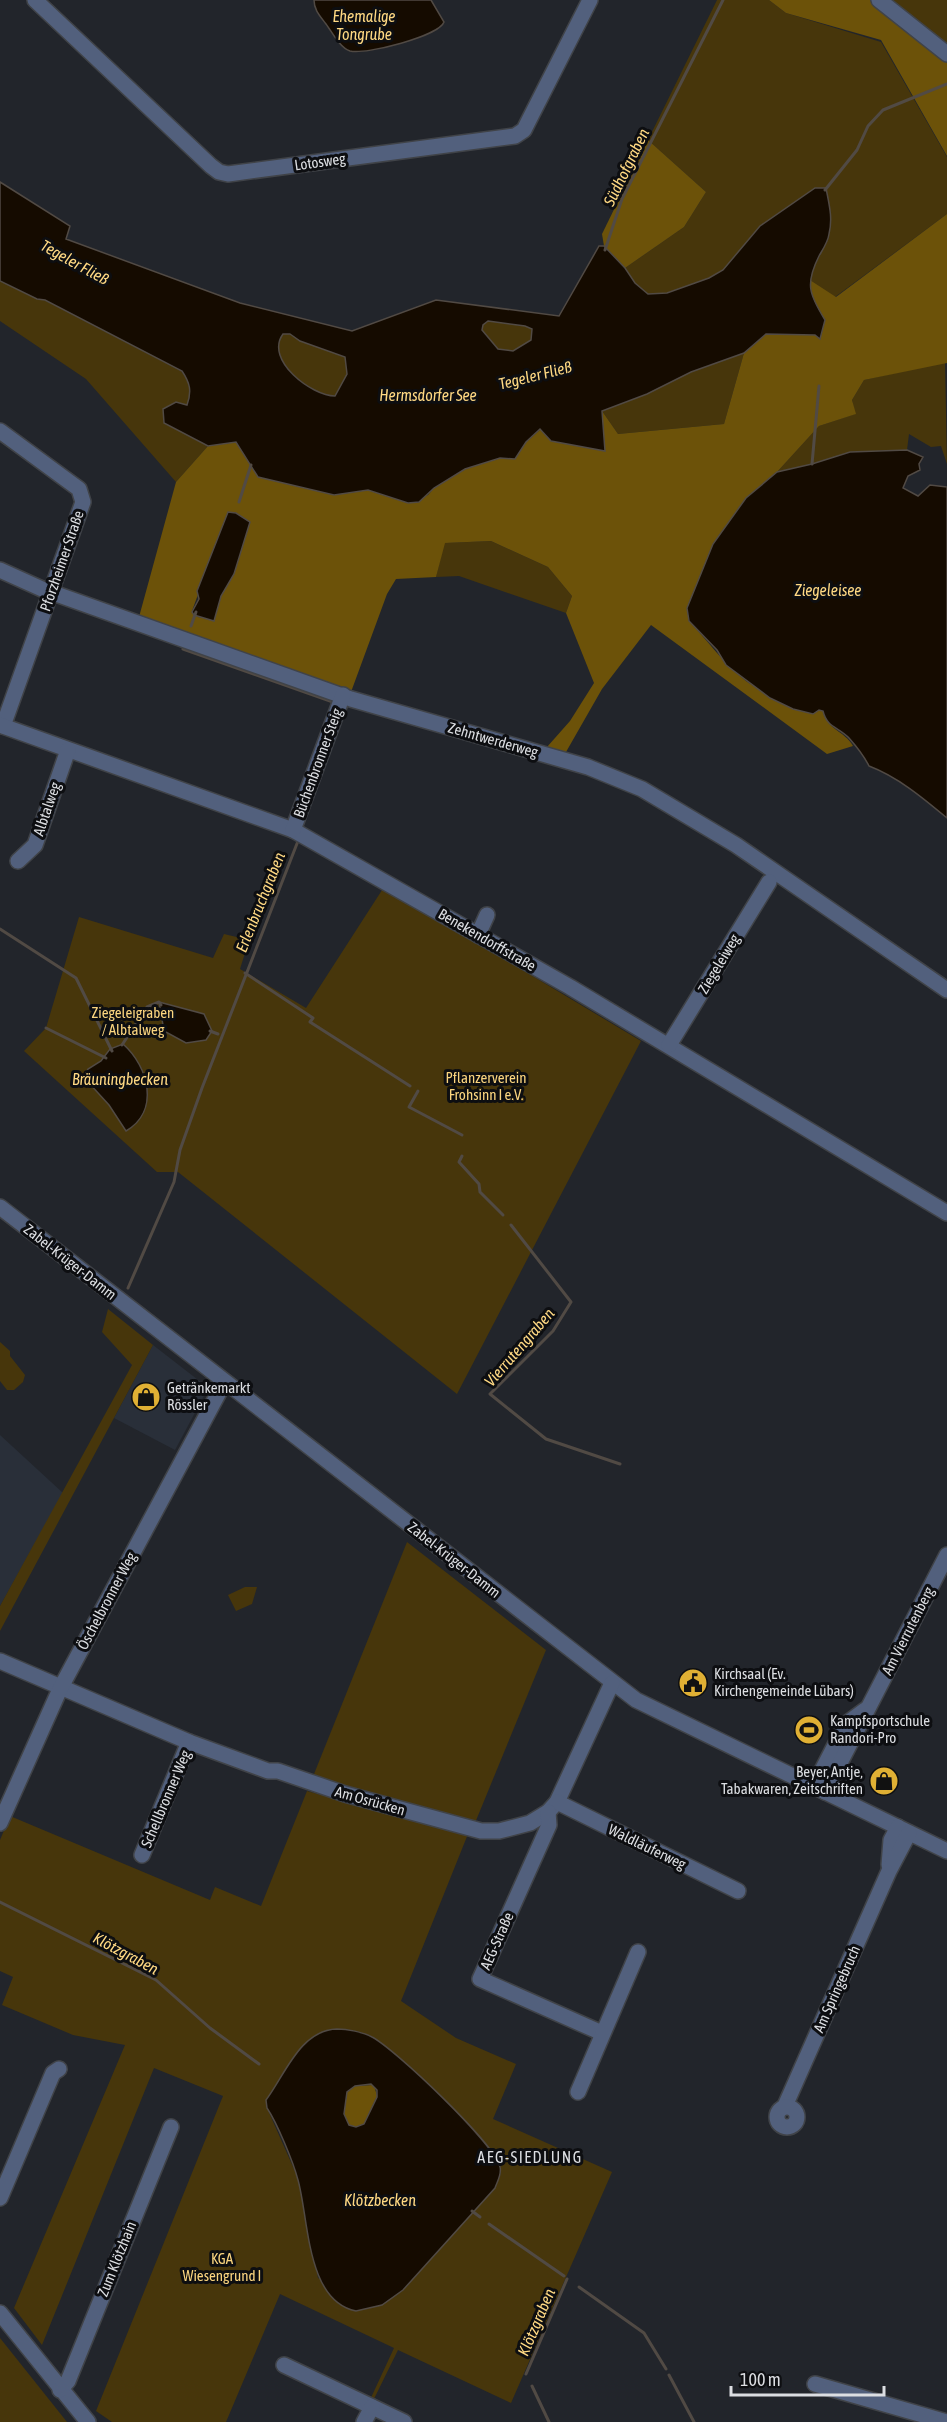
<svg xmlns="http://www.w3.org/2000/svg" width="947" height="2422" font-family="'Asap Condensed',sans-serif">
<style>
.built{fill:#292f39}
.green{fill:#47360b;fill-rule:evenodd}
.forest{fill:#6c5209;fill-rule:evenodd}
.water{fill:#150b00;stroke:#514a44;stroke-width:1.5;fill-rule:evenodd}
.lines{fill:none;stroke-linecap:round;stroke-linejoin:round}
.stream{stroke:#514a44;stroke-width:3}
.minor-casing{stroke:#404348;stroke-width:18}
.minor{stroke:#52607d;stroke-width:15}
.labels{text-anchor:middle;stroke-width:6;stroke-linejoin:round;paint-order:stroke}
.street-label{font-size:15px;fill:#dcdee2;stroke:#0d0e11}
.park-label{font-size:15px;fill:#fbd57f;stroke:#0d0e11}
.poi-label{font-size:15px;fill:#dcdee2;stroke:#0d0e11;text-anchor:start}
.water-label{font-size:16px;font-style:italic;fill:#ffd983;stroke:#0d0e11}
.neighbourhood-label{font-size:16px;letter-spacing:1.5px;fill:#dcdee2;stroke:#0d0e11}
</style>
<rect width="100%" height="100%" fill="#22252b"/>
<!-- built -->
<g class="built">
<path d="M153,1345L202,1383L205,1394L175,1450L114,1418Z"/>
<path d="M0,1435L63,1493L0,1606Z"/>
</g>
<!-- green -->
<g class="green">
<path d="M717,0H769L786,13L881,42L947,157V214L835,297L810,280L811,273L829,237L788,209L760,226L724,270L709,278L667,293L648,294L635,283L625,268L684,227L706,192L648,140Z"/>
<path d="M889,0H947V47Z"/>
<path d="M0,281L37,299L44,300L181,371C190,383 192,391 187,405L176,402L164,409V423L208,446L176,482L86,379L0,321Z"/>
<path d="M488,321L525,326L532,329L531,340L513,351L498,349L482,330L483,325Z"/>
<path d="M283,334H289L300,341L345,357L347,374L335,396C312,395 264,360 283,334Z"/>
<path d="M744,353L724,424L618,434L602,411L647,394L691,372Z"/>
<path d="M945,362L947,464L941,446L931,447L909,434L907,450L850,452L812,464L777,472L819,426L855,414L852,400L864,380Z"/>
<path d="M491,541L548,567L572,596L566,613L459,576L436,577L444,543Z"/>
<path d="M384,887L641,1041L457,1394L178,1172H157L24,1051L46,1028L79,917L213,958L224,934L249,940L240,969L306,1008Z"/>
<path d="M108,1309L153,1345L0,1631V1606L132,1365L102,1332Z"/>
<path d="M0,1342L10,1351V1356L25,1375L23,1382L14,1390H7L0,1381Z"/>
<path d="M407,1542L546,1650L475,1823L312,1779Z"/>
<path d="M245,1587H257L252,1604L236,1611L228,1595Z"/>
<path d="M307,1791L468,1834L401,2001L456,2038L516,2064L493,2119L612,2172L511,2403L398,2350L372,2403L369,2402L394,2348L280,2294L226,2422H112L96,2411L223,2096L154,2068L42,2345L14,2308L125,2045L73,2035L2,2005L13,1977L0,1971V1840L10,1816L210,1900L215,1887L261,1906ZM346,2029C355,2033 365,2033 373,2037C396,2051 493,2143 500,2166C503,2173 497,2182 495,2188L403,2290L382,2305L318,2278L298,2178L267,2108C280,2066 312,2052 346,2029Z"/>
<path d="M0,2338L67,2422H0Z"/>
</g>
<!-- forest -->
<g class="forest">
<path d="M769,0H889L947,47V156L881,40L786,13Z"/>
<path d="M648,140L706,192L684,227L625,268L604,246L602,234Z"/>
<path d="M947,214V363L864,380L852,400L856,414L819,426L777,472L746,498L713,544L689,621C708,641 724,664 746,681C759,691 805,705 823,711C827,730 845,731 853,746L827,754L651,625L602,689L566,752L547,747L570,721L594,683L566,613L572,596L548,567L491,541L445,543L436,577L396,579L387,594L351,692L139,617L176,482L208,446L236,441L334,495L368,490L408,503L428,495L434,488L465,469L500,458L515,459L526,442L541,429L551,441L604,450L602,411L618,434L724,424L744,353L766,334L815,335L820,339L825,320L812,300L810,280L836,297ZM228,512L236,513L250,522L234,574L221,596L214,620L198,617L192,611Z"/>
<path d="M374,2085L377,2096L364,2124L356,2127L349,2125L344,2114L347,2092L355,2086Z"/>
</g>
<!-- water -->
<g class="water">
<path d="M314,0H431L444,22C439,36 366,55 350,51C340,48 332,32 326,24C320,16 314,10 314,0Z"/>
<path d="M0,182L70,226L66,239L240,303L352,331L436,300L559,316L599,246H604L625,268L635,283L648,294L667,293L709,278L723,270L760,226L815,188H826C829,204 833,218 829,234C828,242 823,249 819,256C805,284 809,294 825,320L820,339L815,335L766,334L744,353L691,372L647,394L602,411L605,451L551,441L540,429L526,442L515,459L500,458L465,469L434,488L419,502L408,503L368,490L334,495L258,477L236,442L208,446L164,423L163,409L176,402L187,405C192,391 190,383 182,371L45,300L37,299L0,281ZM488,321L525,326L532,329L531,340L513,351L498,349L482,330L483,325ZM290,334L300,341L345,357L347,374L335,396C312,396 264,360 283,334Z"/>
<path d="M907,450L923,457L919,464L920,470L908,476L903,488L918,496L930,485L947,487V818C923,798 898,777 869,766C864,756 857,747 849,738C839,727 827,728 823,711L819,710L813,714L793,709L770,698L726,665L717,650L689,621L687,608L713,544L746,498L777,472L812,464L850,452Z"/>
<path d="M228,512L236,513L250,522L234,574L221,596L214,621L194,615L192,612L199,599L197,591Z"/>
<path d="M159,1002L204,1014L212,1031L206,1040L186,1043L164,1031Z"/>
<path d="M123,1044C149,1067 160,1111 126,1131L109,1105L88,1082L86,1073L88,1069L101,1061L110,1049Z"/>
<path d="M337,2029C347,2029 363,2032 372,2037C395,2049 495,2144 500,2167C502,2174 497,2182 495,2188L403,2290L382,2305L356,2311C306,2301 309,2219 298,2180C293,2161 277,2123 267,2108L266,2100C285,2075 300,2030 337,2029ZM371,2084L377,2090V2097L364,2124L356,2127L349,2125L344,2114L347,2092L355,2086Z"/>
</g>
<g class="lines">
<!-- stream -->
<g class="stream">
<path d="M825,190L857,150L868,126L883,110L947,84"/>
<path d="M605,250L622,199L723,0"/>
<path d="M812,464L819,386"/>
<path d="M239,502L251,465"/>
<path d="M191,626L196,612"/>
<path d="M185,645L183,649L333,702"/>
<path d="M0,929L76,978L112,1051"/>
<path d="M245,973L313,1018L310,1022L410,1086"/>
<path d="M46,1028L106,1058"/>
<path d="M210,1031L218,1034"/>
<path d="M122,1045L147,1007L159,1002L161,1005"/>
<path d="M418,1091L409,1107L462,1135"/>
<path d="M462,1156L459,1162L479,1184L480,1192L503,1215"/>
<path d="M511,1225L571,1302L553,1331L490,1394L546,1439L620,1464"/>
<path d="M128,1288L174,1182L180,1150L202,1088L298,841"/>
<path d="M0,1902L156,1980L210,2028L259,2064"/>
<path d="M472,2211L480,2217"/>
<path d="M489,2224L564,2276"/>
<path d="M579,2287L644,2333L666,2369"/>
<path d="M526,2374L567,2279"/>
<path d="M669,2375L694,2422"/>
<path d="M532,2386L549,2422"/>
</g>
<!-- minor casing -->
<g class="minor-casing">
<g id="minor">
<path d="M35,0L211,166L219,172L228,174L515,136L524,130L528,122L590,0"/>
<path d="M879,0L947,54"/>
<path d="M0,431L79,489L83,502L3,726"/>
<path d="M0,570L42,589L351,699L588,767L642,789L736,845L947,990"/>
<path d="M0,725L293,830L570,987L947,1213"/>
<path d="M293,830L343,695"/>
<path d="M18,861L35,845L68,750"/>
<path d="M478,935L487,915"/>
<path d="M669,1045L769,882"/>
<path d="M0,1207L636,1700L947,1851"/>
<path d="M0,1661L189,1742L268,1771H278L345,1794L481,1831H499L530,1823L548,1812L557,1802L612,1683"/>
<path d="M814,1786L846,1724L865,1710"/>
<path d="M825,1792L947,1555"/>
<path d="M557,1802L738,1891"/>
<path d="M548,1812L549,1825L480,1979L602,2033"/>
<path d="M0,1823L60,1689L224,1383"/>
<path d="M142,1855L189,1742"/>
<path d="M889,1865L891,1840L898,1827"/>
<path d="M578,2092L638,1952"/>
<path d="M785,2106L889,1871L909,1833"/>
<circle cx="787" cy="2117" r="10"/>
<path d="M0,2198L53,2073L59,2069"/>
<path d="M0,2313L88,2422"/>
<path d="M284,2365L404,2422"/>
<path d="M815,2384L947,2422"/>
<path d="M60,2390L68,2381L171,2127"/>
<path d="M364,2422L372,2407"/>
</g>
</g>
<!-- minor -->
<use href="#minor" class="minor"/>
</g>
<!-- icons -->
<defs>
<g id="shop-disc" transform="scale(1.5)"><circle r="9.5" fill="#e0b034" stroke="#0d0e11"/><path d="M-5-2.5h2.3a2.7 3.5 0 0 1 5.4 0H5L5.5 6h-11ZM-1.5-2.5h3a1.5 2.3 0 0 0-3 0Z" fill="#111"/></g>
<g id="civic-disc" transform="scale(1.5)"><circle r="9.5" fill="#e0b034" stroke="#0d0e11"/><path d="M-.6-6.5H3V-4.5H.6V-3L4-1V1h2V6H-6V1h2V-1L-.6-3ZM-1.2 2.5V6h2.4V2.5Z" fill="#111"/></g>
<g id="stadium-disc" transform="scale(1.5)"><circle r="9.5" fill="#e0b034" stroke="#0d0e11"/><path d="M0-5a6.5 5 0 1 0 0 10a6.5 5 0 1 0 0-10ZM-3.5-1.8h7v3.6h-7Z" fill="#111"/></g>
</defs>
<g fill-rule="evenodd">
<use href="#shop-disc" x="146" y="1397"/>
<use href="#civic-disc" x="693" y="1683"/>
<use href="#stadium-disc" x="809" y="1730"/>
<use href="#shop-disc" x="884" y="1781"/>
</g>
<g class="labels">
<!-- street labels -->
<g class="street-label">
<text transform="translate(320 162) rotate(-8)" y="5">Lotosweg</text>
<text transform="translate(62 561) rotate(-71)" y="5">Pforzheimer Straße</text>
<text transform="translate(493 740) rotate(16)" y="5">Zehntwerderweg</text>
<text transform="translate(318 763) rotate(-70)" y="5">Büchenbronner Steig</text>
<text transform="translate(47 809) rotate(-71)" y="5">Albtalweg</text>
<text transform="translate(487 940) rotate(30)" y="5">Benekendorffstraße</text>
<text transform="translate(719 964) rotate(-59)" y="5">Ziegeleiweg</text>
<text transform="translate(70 1262) rotate(38)" y="5">Zabel-Krüger-Damm</text>
<text transform="translate(454 1560) rotate(38)" y="5">Zabel-Krüger-Damm</text>
<text transform="translate(107 1601) rotate(-62)" y="5">Öschelbronner Weg</text>
<text transform="translate(908 1631) rotate(-63)" y="5">Am Vierrutenberg</text>
<text transform="translate(166 1799) rotate(-67)" y="5">Schellbronner Weg</text>
<text transform="translate(370 1801) rotate(16)" y="5">Am Osrücken</text>
<text transform="translate(647 1847) rotate(26)" y="5">Waldläuferweg</text>
<text transform="translate(497 1941) rotate(-66)" y="5">AEG-Straße</text>
<text transform="translate(837 1989) rotate(-66)" y="5">Am Springebruch</text>
<text transform="translate(117 2259) rotate(-68)" y="5">Zum Klötzhain</text>
</g>
<!-- park labels -->
<g class="park-label">
<text x="133" y="1018">Ziegeleigraben<tspan x="133" dy="17">/ Albtalweg</tspan></text>
<text x="486" y="1083">Pflanzerverein<tspan x="486" dy="17">Frohsinn I e.V.</tspan></text>
<text x="222" y="2264">KGA<tspan x="222" dy="17">Wiesengrund I</tspan></text>
</g>
<!-- poi labels -->
<g class="poi-label">
<text x="167" y="1393">Getränkemarkt<tspan x="167" dy="17">Rössler</tspan></text>
<text x="714" y="1679">Kirchsaal (Ev.<tspan x="714" dy="17">Kirchengemeinde Lübars)</tspan></text>
<text x="830" y="1726">Kampfsportschule<tspan x="830" dy="17">Randori-Pro</tspan></text>
<text x="863" y="1777" text-anchor="end">Beyer, Antje,<tspan x="863" dy="17">Tabakwaren, Zeitschriften</tspan></text>
</g>
<!-- water labels -->
<g class="water-label">
<text x="364" y="22">Ehemalige<tspan x="364" dy="18">Tongrube</tspan></text>
<text transform="translate(626 167) rotate(-64)" y="6">Südhofgraben</text>
<text transform="translate(75 262) rotate(29)" y="6">Tegeler Fließ</text>
<text transform="translate(535 375) rotate(-14)" y="6">Tegeler Fließ</text>
<text x="428" y="401">Hermsdorfer See</text>
<text x="828" y="596">Ziegeleisee</text>
<text transform="translate(260 902) rotate(-68)" y="6">Erlenbruchgraben</text>
<text x="120" y="1085">Bräuningbecken</text>
<text transform="translate(519 1347) rotate(-49)" y="6">Vierrutengraben</text>
<text transform="translate(126 1953) rotate(28)" y="6">Klötzgraben</text>
<text x="380" y="2206">Klötzbecken</text>
<text transform="translate(536 2322) rotate(-67)" y="6">Klötzgraben</text>
</g>
<!-- neighbourhood labels -->
<g class="neighbourhood-label">
<text x="530" y="2163">AEG-SIEDLUNG</text>
</g>
</g>
<!-- scale -->
<path d="M731 2386v9h153v-9" fill="none" stroke="#dcdee2" stroke-width="3"/>
<text x="740" y="2386" font-size="18" fill="#dcdee2" stroke="#0d0e11" stroke-width="4.5" paint-order="stroke">100 m</text>
</svg>
